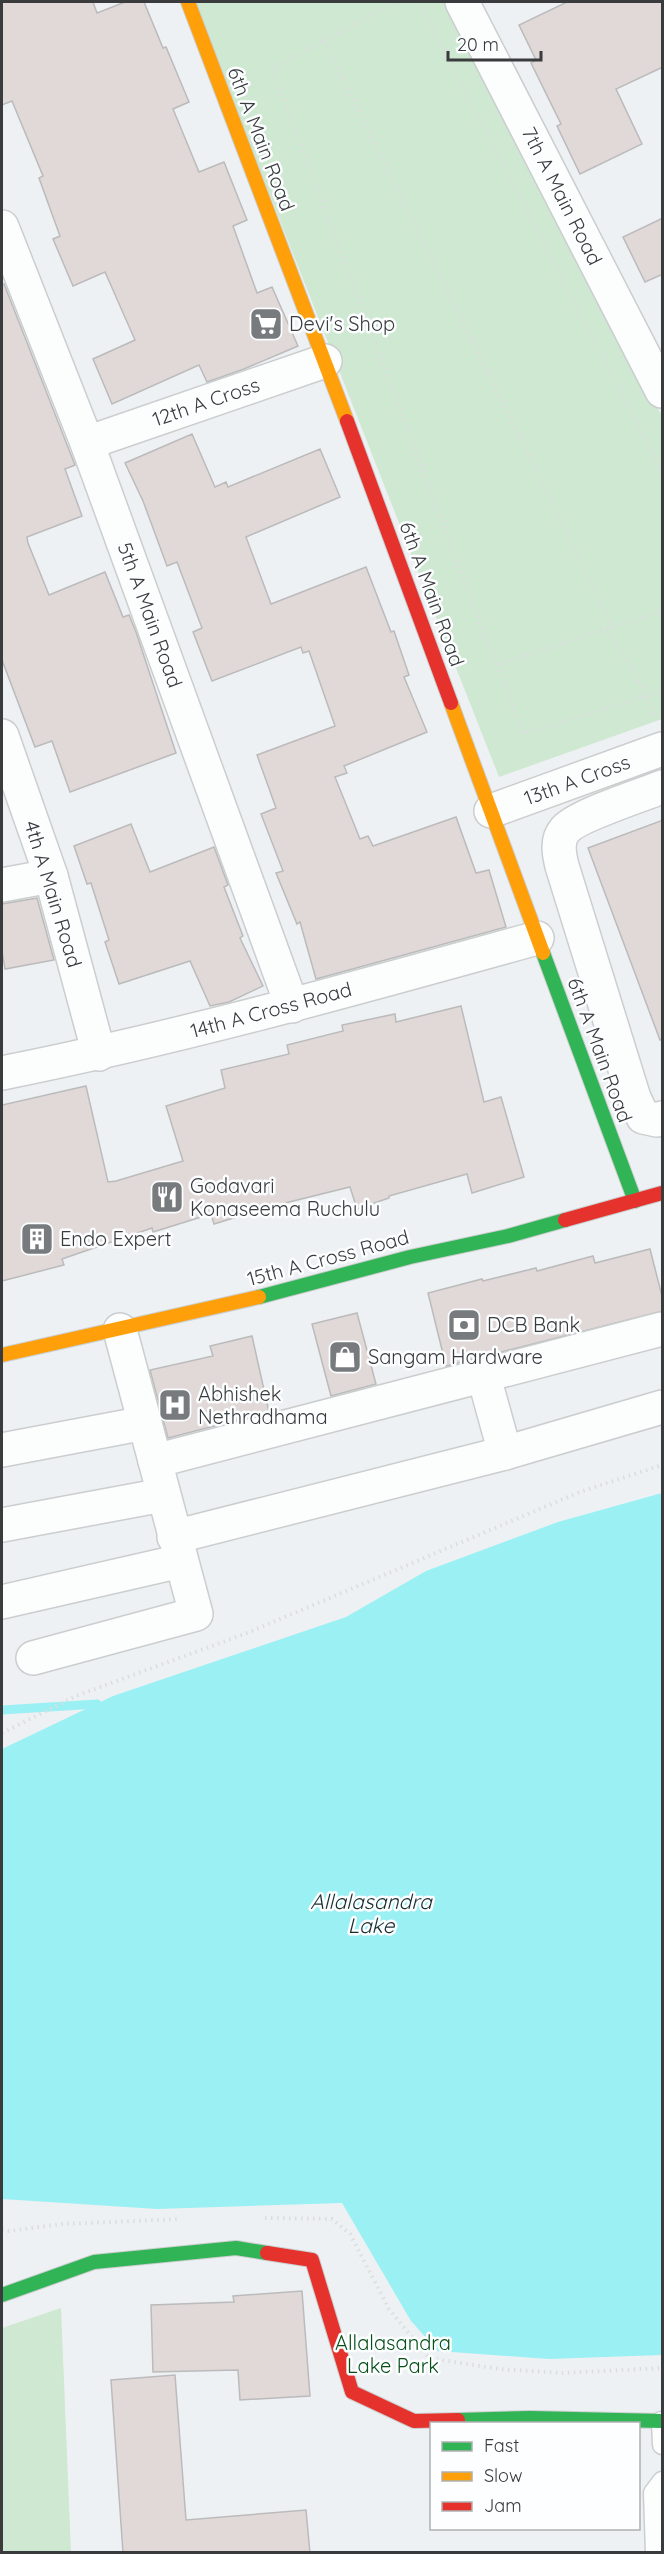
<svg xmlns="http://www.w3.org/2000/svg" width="664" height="2554" font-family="Quicksand,sans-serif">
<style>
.green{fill:#cfe8d2}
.water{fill:#9bf0f4}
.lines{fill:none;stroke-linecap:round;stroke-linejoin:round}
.stream{stroke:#9bf0f4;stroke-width:9}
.building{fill:#e1d8d8;stroke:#bbbbbc;stroke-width:1.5}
.lane-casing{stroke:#cbcecf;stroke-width:21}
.street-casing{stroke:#cbcecf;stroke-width:36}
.fast-casing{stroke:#cbcecf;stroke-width:16}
.slow-casing{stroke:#cbcecf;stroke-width:16}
.jam-casing{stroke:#cbcecf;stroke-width:16}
.path{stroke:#dbddde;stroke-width:4;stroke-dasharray:1.5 4.5;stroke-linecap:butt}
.lane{stroke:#fcfdfd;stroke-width:18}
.street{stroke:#fcfdfd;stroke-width:33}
.fast{stroke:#30b455;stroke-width:14}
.slow{stroke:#ff9f0a;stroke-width:14}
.jam{stroke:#e5322d;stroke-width:14}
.labels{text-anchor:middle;stroke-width:5;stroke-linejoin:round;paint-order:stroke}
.street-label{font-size:20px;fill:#393b3d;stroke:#fcfeff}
.poi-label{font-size:20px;fill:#393b3d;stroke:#fcfeff;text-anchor:start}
.park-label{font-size:20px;fill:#074f17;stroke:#fcfeff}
.water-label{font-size:21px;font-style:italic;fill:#192e2f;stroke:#fcfeff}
</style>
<rect width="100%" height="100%" fill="#eef1f3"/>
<!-- green -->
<g class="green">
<path d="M194,2H453L662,416V719L499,777Z"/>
<path d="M61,2308L71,2552H2V2328Z"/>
</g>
<!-- water -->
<path class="water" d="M662,1493V2355L549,2359L438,2351L411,2321L342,2203L157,2209L2,2199V1749L113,1696L346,1617L426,1571L558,1522Z"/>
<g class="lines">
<!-- stream -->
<path class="stream" d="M2,1710L97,1704"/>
</g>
<!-- building -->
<g class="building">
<path d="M2,2H93L97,13L125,2H144L163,48L166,47L189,102L173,109L199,172L224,162L247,220L233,226L257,293L272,287L298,346L244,369L207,382L199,365L112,404L93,359L135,340L105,272L73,286L53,239L60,236L39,178L43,176L12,101L2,105Z"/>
<path d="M567,2H663V67L616,89L642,144L580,174L557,126L561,124L531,63L536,60L519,25Z"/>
<path d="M663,218V274L645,282L623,237Z"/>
<path d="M2,284H4L75,465L65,469L82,516L27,537L28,543L49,595L105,572L123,617L129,615L136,632L176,753L70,792L52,741L35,747L2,660Z"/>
<path d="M192,434L215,487L226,482L228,487L320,449L340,497L246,537L271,604L366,567L391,632L394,631L409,675L404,677L427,732L344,766L347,773L335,777L360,839L368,836L373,846L456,817L476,873L489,870L506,927L316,979L300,922L297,924L276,873L283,871L261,814L276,808L257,755L335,726L309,651L303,653L301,647L212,681L193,632L202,628L177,562L167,566L143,501L125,463Z"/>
<path d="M663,820V1039L660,1040L588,848Z"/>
<path d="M131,824L150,872L214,847L228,885L224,887L243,936L240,938L263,986L229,1002L210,1006L190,961L119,984L105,942L109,940L91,883L87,884L74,846Z"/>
<path d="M37,898L54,960L5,969L2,951V904Z"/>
<path d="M461,1006L484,1102L501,1097L524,1177L472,1193L467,1174L389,1196V1198L357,1209L350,1187L273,1206L214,1224L211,1214L153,1232L152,1228L62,1259L64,1265L2,1281V1105L86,1086L108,1182L116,1181L183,1161L166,1106L225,1088L221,1070L289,1054L287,1045L343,1031L342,1025L395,1014L396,1022Z"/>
<path d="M650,1249L663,1300V1311L446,1366L428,1293L482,1279L483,1281L536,1268L537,1271L593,1256L595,1263Z"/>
<path d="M357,1313L376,1384L331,1396L312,1324Z"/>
<path d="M252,1336L269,1412L168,1438L150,1370L213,1356L210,1346Z"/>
<path d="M302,2291L310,2396L240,2400L238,2370L153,2372L151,2305L234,2302L233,2296Z"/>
<path d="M175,2375L186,2520L306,2510L310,2553H123L111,2380Z"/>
</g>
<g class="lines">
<!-- lane casing -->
<g class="lane-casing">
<g id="lane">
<path d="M661,2421L662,2445"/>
<path d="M655,2552L653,2493L662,2481"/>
</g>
</g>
<!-- street casing -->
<g class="street-casing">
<g id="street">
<path d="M462,2L662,391"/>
<path d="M2,227L87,443L292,1006"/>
<path d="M87,443L325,361"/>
<path d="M2,736L51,876L99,1054"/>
<path d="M662,787C642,795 576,816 565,830C556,840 559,854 562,866L634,1098L643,1117L657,1120L662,1118"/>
<path d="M491,811L662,749"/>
<path d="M2,885L51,876"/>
<path d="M2,1073C183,1037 360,987 537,938"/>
<path d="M484,1377L505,1453"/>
<path d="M2,1450L145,1423"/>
<path d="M155,1461L662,1329"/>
<path d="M2,1525L163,1495"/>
<path d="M174,1537L505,1453L662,1407"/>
<path d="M2,1602L181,1561"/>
<path d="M33,1658L196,1614L120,1330"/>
</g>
</g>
<!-- fast casing -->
<g class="fast-casing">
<g id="fast">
<path d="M543,953L635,1201"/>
<path d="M259,1297L410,1257L508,1236L565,1220"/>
<path d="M2,2295L94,2262L236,2248L267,2253"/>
<path d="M458,2420L530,2418L662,2421"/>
</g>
</g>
<!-- slow casing -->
<g class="slow-casing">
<g id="slow">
<path d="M188,2L347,421"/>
<path d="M451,703L543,953"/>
<path d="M2,1355L259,1297"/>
</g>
</g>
<!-- jam casing -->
<g class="jam-casing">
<g id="jam">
<path d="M347,421L451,703"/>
<path d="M565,1220L662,1193"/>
<path d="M267,2253L312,2260L352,2392L414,2421L458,2420"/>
</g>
</g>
<!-- path -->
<g class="path">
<path d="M396,2L272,68L496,665L662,611"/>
<path d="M419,2L662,472"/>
<path d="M324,40L613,627"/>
<path d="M608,629L647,696L662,690"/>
<path d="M499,664L522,734L647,696L655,718"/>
<path d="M2,1733L76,1696L247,1633L580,1492L662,1465"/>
<path d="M265,2218L332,2219L350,2234L389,2309L429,2358L499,2369L562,2373L662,2368"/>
<path d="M2,2229L9,2231L62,2224L180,2219"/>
</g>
<!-- lane -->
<use href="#lane" class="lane"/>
<!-- street -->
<use href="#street" class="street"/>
<!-- fast -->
<use href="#fast" class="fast"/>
<!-- slow -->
<use href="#slow" class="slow"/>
<!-- jam -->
<use href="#jam" class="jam"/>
</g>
<!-- icons -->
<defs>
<g id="supermarket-square" transform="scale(1.725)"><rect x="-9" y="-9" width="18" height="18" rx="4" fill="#787b7d" stroke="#fcfeff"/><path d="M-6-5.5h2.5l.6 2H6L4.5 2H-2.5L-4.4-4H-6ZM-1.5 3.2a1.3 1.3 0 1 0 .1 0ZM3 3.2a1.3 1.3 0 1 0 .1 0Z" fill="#fff"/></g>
<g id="restaurant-square" transform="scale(1.725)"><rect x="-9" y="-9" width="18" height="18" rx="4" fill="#787b7d" stroke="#fcfeff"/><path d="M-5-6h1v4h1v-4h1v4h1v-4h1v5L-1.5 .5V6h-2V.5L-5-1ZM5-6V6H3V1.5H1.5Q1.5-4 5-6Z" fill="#fff"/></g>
<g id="building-square" transform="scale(1.725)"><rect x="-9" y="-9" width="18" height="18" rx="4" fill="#787b7d" stroke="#fcfeff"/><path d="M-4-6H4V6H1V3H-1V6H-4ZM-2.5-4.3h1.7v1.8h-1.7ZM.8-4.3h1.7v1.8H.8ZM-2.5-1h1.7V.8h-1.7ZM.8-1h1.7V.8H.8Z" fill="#fff"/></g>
<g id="bank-square" transform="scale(1.725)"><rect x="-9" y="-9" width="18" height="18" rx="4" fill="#787b7d" stroke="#fcfeff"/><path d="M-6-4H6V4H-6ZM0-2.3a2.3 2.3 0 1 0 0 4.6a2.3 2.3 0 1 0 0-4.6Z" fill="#fff"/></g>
<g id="shop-square" transform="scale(1.725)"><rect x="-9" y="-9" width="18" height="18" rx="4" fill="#787b7d" stroke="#fcfeff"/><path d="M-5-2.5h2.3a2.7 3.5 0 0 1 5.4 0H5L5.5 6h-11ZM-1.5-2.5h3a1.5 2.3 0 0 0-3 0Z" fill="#fff"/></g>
<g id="hospital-square" transform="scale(1.725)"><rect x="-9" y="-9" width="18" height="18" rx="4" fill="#787b7d" stroke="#fcfeff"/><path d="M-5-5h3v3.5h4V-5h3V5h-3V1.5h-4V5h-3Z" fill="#fff"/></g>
</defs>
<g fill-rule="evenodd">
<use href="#supermarket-square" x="266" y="324"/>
<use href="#restaurant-square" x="167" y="1197"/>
<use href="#building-square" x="37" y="1239"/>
<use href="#bank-square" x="464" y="1325"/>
<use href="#shop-square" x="345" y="1357"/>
<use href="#hospital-square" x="175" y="1405"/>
</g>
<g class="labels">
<!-- street labels -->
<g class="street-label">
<text transform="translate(261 139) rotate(69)" y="7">6th A Main Road</text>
<text transform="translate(562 196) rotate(63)" y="7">7th A Main Road</text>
<text transform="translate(206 402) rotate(-19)" y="7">12th A Cross</text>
<text transform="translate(432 594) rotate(70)" y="7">6th A Main Road</text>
<text transform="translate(150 615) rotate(70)" y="7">5th A Main Road</text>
<text transform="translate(577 780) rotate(-20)" y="7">13th A Cross</text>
<text transform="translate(53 894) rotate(73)" y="7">4th A Main Road</text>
<text transform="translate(271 1010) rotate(-15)" y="7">14th A Cross Road</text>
<text transform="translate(600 1050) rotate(70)" y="7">6th A Main Road</text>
<text transform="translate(328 1258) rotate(-15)" y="7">15th A Cross Road</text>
</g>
<!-- poi labels -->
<g class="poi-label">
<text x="289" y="331">Devi's Shop</text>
<text x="190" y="1193">Godavari<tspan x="190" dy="23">Konaseema Ruchulu</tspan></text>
<text x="60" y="1246">Endo Expert</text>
<text x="487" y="1332">DCB Bank</text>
<text x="368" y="1364">Sangam Hardware</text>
<text x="198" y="1401">Abhishek<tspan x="198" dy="23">Nethradhama</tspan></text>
</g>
<!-- park labels -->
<g class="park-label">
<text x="393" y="2350">Allalasandra<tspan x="393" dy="23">Lake Park</tspan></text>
</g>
<!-- water labels -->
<g class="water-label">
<text x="371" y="1909">Allalasandra<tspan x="371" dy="24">Lake</tspan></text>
</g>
</g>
<!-- border -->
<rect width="664" height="2554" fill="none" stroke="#393b3d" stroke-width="6"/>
<!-- legend -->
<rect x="430" y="2422" width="210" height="108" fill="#fcfeff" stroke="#aeb0b1" stroke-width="1.5"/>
<rect x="442" y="2442" width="30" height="9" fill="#30b455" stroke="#aeb0b1" stroke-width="1.5"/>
<text x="484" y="2452" font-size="18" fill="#393b3d">Fast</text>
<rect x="442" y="2472" width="30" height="9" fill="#ff9f0a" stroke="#aeb0b1" stroke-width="1.5"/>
<text x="484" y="2482" font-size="18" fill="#393b3d">Slow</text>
<rect x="442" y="2502" width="30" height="9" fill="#e5322d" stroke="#aeb0b1" stroke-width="1.5"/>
<text x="484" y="2512" font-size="18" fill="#393b3d">Jam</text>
<!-- scale -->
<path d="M448 51v9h93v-9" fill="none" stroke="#393b3d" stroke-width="3"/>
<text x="457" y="51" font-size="18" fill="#393b3d" stroke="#fcfeff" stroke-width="4.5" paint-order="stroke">20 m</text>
</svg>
